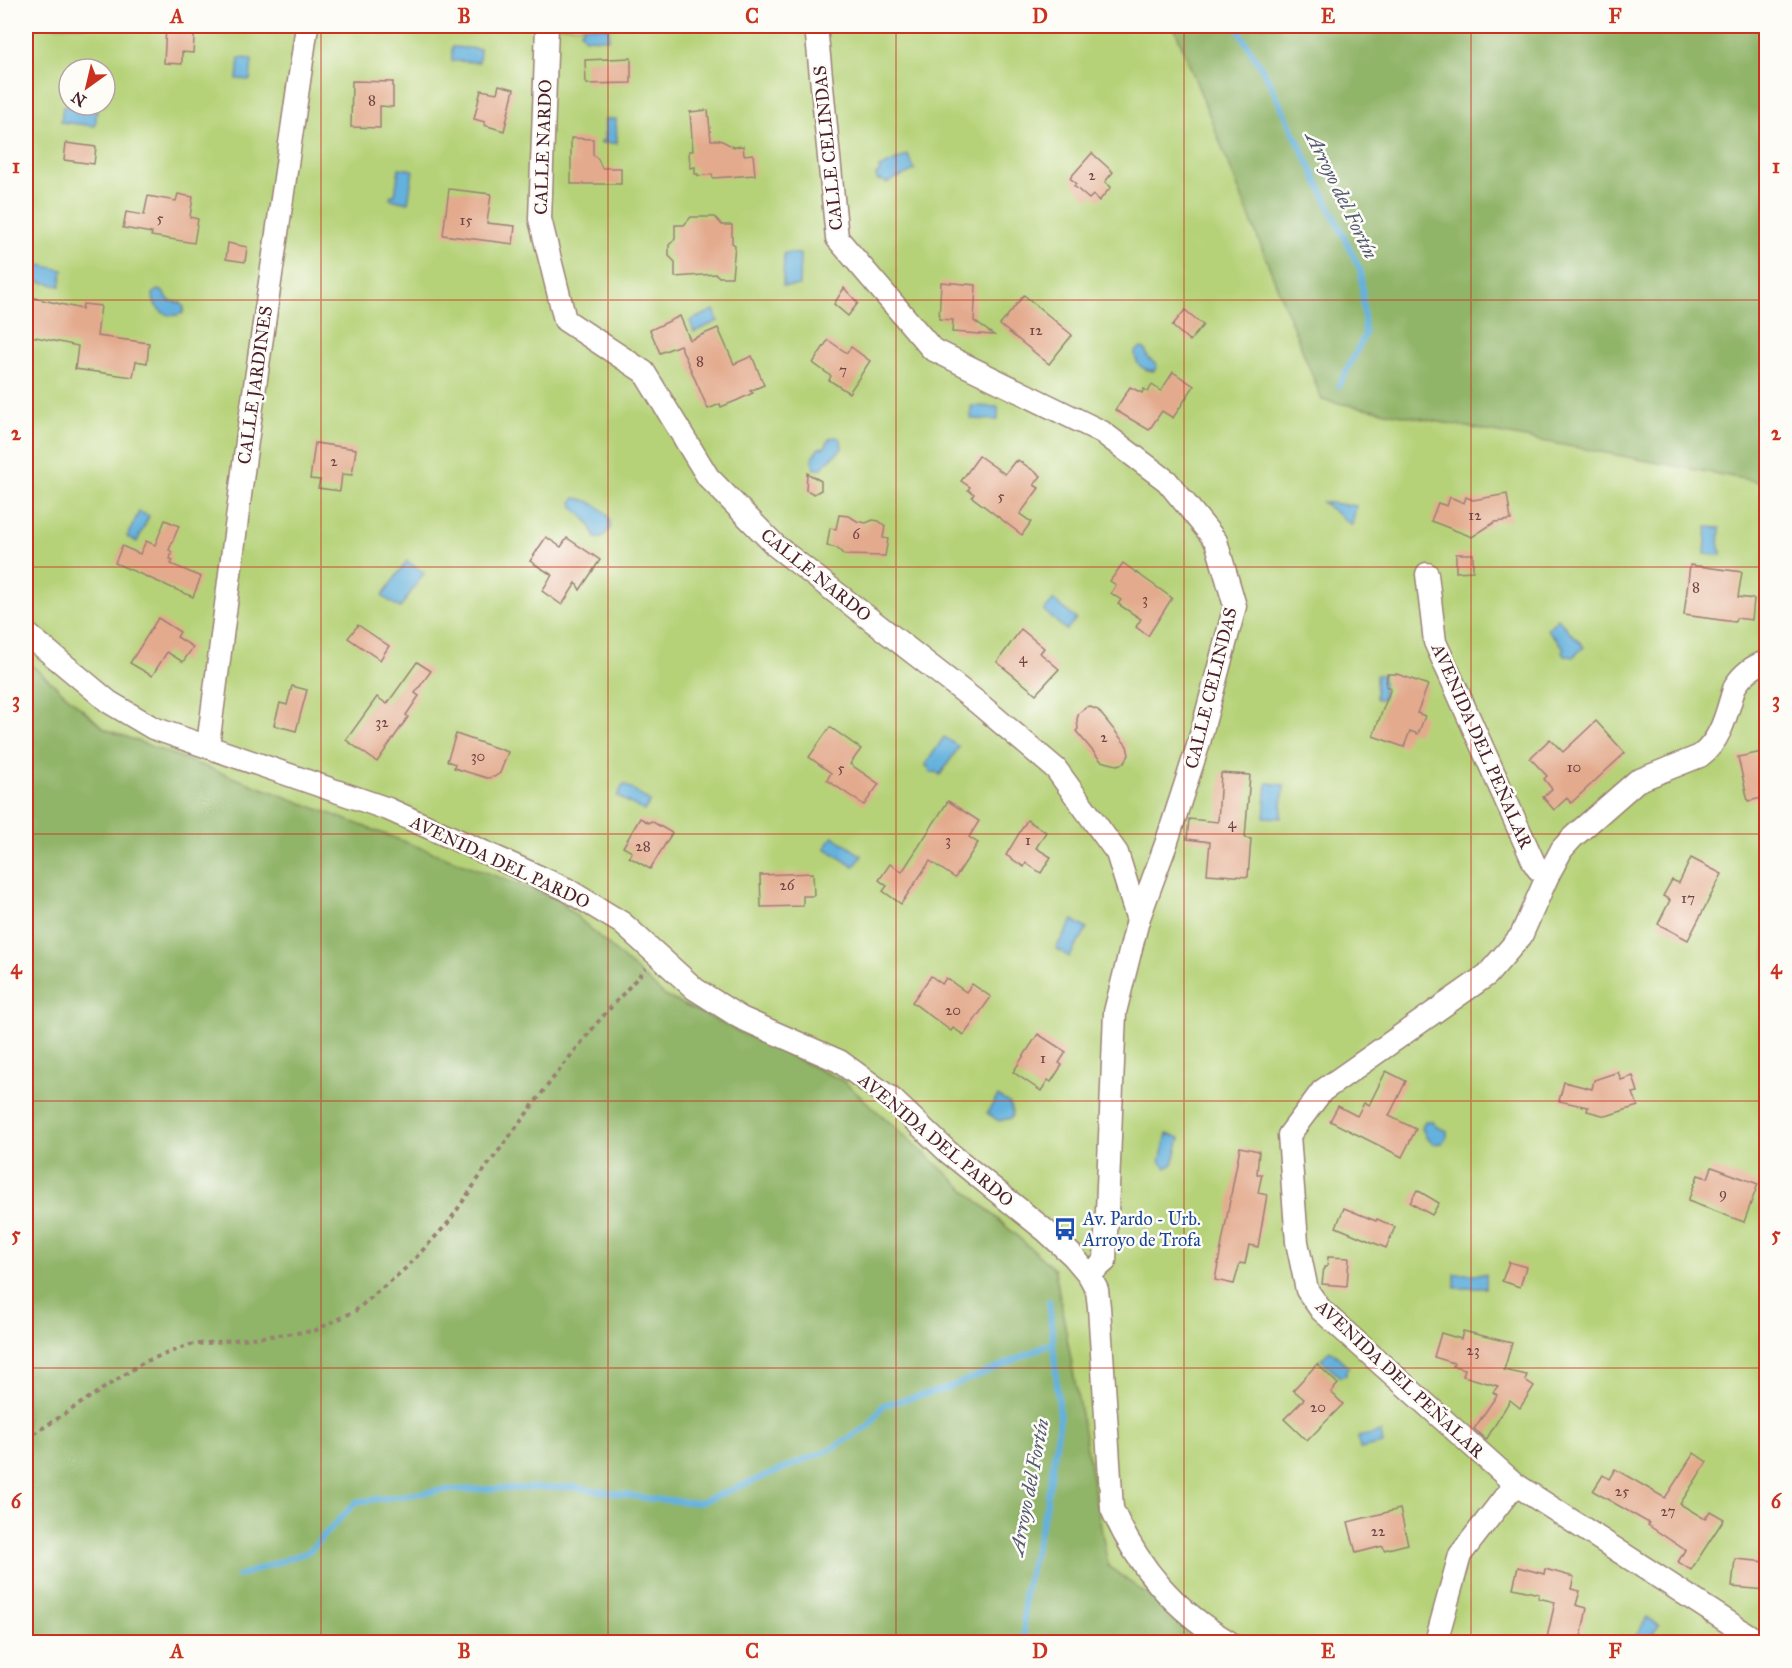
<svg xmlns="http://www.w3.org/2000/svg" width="1792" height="1668" font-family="'IM FELL Great Primer',serif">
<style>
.green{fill:#b6d278;stroke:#807852;stroke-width:1.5;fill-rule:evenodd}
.forest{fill:#90b468;stroke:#6d6a4a;stroke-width:1.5}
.water{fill:#64b1dd;stroke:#576884;stroke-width:1.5}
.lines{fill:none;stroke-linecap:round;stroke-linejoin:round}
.stream{stroke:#64b1dd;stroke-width:6}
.building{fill:#e3aa8d}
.street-casing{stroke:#9a8075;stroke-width:25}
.path{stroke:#9a8075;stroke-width:4;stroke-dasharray:4.5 4.5;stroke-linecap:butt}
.street{stroke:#fff;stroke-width:22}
.grid{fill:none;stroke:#c8321e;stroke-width:1.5;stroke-opacity:0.55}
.labels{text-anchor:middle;stroke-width:5;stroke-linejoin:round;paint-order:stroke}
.number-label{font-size:15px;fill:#704244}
.street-label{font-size:18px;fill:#4a1f2b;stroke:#fdfcf7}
.transit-label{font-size:18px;fill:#164399;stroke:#fdfcf7;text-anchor:start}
.water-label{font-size:20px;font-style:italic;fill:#545972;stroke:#fdfcf7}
.neatline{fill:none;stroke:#c8321e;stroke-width:2}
.grid-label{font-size:20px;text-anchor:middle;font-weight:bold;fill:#c8321e}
</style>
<rect width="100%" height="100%" fill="#fdfcf7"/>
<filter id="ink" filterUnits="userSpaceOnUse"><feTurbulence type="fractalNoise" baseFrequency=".0167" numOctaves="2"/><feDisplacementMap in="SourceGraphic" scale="12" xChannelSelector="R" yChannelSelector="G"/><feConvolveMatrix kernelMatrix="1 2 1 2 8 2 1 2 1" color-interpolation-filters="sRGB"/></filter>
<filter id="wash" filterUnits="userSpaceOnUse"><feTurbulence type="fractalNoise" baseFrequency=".008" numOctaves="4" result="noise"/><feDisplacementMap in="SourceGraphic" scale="24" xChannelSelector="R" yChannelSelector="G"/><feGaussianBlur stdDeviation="1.35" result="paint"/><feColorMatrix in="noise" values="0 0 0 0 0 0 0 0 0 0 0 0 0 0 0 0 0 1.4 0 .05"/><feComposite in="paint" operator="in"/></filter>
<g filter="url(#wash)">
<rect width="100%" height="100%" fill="#ebe1bf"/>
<!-- green -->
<path class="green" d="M26,26H1766V1642H26ZM69,69H105V105H69Z"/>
<!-- forest -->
<g class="forest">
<path d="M1174,26H1766V483L1322,400Z"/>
<path d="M26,660L105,729L557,899L665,996L843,1081L1055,1270L1108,1566L1212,1642H26Z"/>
</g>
<!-- water -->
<g class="water">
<path d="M585,26L609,27V39L585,38L580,32Z"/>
<path d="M452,47L480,49L479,62L452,61Z"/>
<path d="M239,58L252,59L250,80L237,79Z"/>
<path d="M63,106L97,110L95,126L61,122Z"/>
<path d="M605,119H616L617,143H601V141L605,140Z"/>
<path d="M908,155L915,170L886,183L884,181L877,180L876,175L880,171L879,168Z"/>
<path d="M399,168L413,170L408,203L390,199L391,195H395Z"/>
<path d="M784,253L800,254L799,286H783Z"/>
<path d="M26,262L63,270L60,286L26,279Z"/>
<path d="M157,290L162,291L170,301L181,303L184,308L183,313C168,320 153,310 153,294Z"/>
<path d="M714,310L718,321L694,332L690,321Z"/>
<path d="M1140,348L1145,349L1148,358L1157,365L1154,371C1142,370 1135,364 1135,352Z"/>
<path d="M971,406L998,407V420L971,419Z"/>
<path d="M837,437L841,440L842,448C835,457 827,460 821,469H814L812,458L819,448L825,447L830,438Z"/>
<path d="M575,498C590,500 613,511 610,529L602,538H596L589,523L573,507L572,502Z"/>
<path d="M1322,502L1356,506L1352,525Z"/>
<path d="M139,512L149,516L137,542L127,537Z"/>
<path d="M1707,527L1720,528L1719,550L1721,551V555L1705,554Z"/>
<path d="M407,561L424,573L400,608L382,596Z"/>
<path d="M1054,600L1076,619L1066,630L1044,611Z"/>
<path d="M1558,619L1584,647L1573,657L1564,655L1562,651L1564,648L1547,629Z"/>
<rect x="1376" y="675" width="7" height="24"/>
<path d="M944,737L959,747L940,775L936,772L930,773L929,768L925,765Z"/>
<path d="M1267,783L1284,785L1281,818L1264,817Z"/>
<path d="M624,784L650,802L644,811L617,796Z"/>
<path d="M833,836L862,856L854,867L825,848Z"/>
<path d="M1073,920L1087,929L1069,957L1056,948Z"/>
<path d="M998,1096L1010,1104L1013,1115L1011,1118L999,1121L987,1113Z"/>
<path d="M1425,1121H1431L1437,1127L1447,1131V1136L1442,1143L1433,1144L1426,1137L1422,1128Z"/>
<path d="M1167,1134L1180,1138L1173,1164L1166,1168L1160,1161Z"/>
<rect x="1455" y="1274" width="31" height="14"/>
<path d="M1330,1350L1349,1367L1346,1370V1375L1340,1377L1321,1360Z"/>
<path d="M1381,1432L1383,1444L1360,1449L1358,1437Z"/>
<path d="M1647,1618L1659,1625L1649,1642H1632Z"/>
</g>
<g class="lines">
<!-- stream -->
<g class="stream">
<path d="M1236,26L1268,79L1361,272L1365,334L1339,386"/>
<path d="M238,1576L308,1552L356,1502L444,1490L573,1487L652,1499L699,1503L831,1449L869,1426L883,1405L942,1390L999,1367L1052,1343"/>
<path d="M1024,1642V1594L1047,1502L1060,1419L1049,1301"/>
</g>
</g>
<g id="blocks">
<!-- building -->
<g class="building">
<path d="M166,26H195L193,53L182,52V64L164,63Z"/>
<path d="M631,58V83L586,84L585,60Z"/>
<path d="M352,81L393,82V107L380,106V128L351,127Z"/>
<path d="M499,85L514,89L504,131L484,125L485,122L474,119L481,90L497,93Z"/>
<path d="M708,110L711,140H720L734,147L743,146L744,155L753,154L755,175L713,178L712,174L698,176V174H695V167L690,168L689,151H693L690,112Z"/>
<path d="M571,138L593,139V155L598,159L602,168H621V184H571Z"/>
<path d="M66,143L96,147L94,164L64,160Z"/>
<path d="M1092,153L1113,172L1105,182L1111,187L1099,201L1093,195L1089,199L1074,186L1076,184L1070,178Z"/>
<path d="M449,189L491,194L487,223L515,226L513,244L443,235Z"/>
<path d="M178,194L193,197L190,217L198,219L194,243L151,236L152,233L123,228L126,212L144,215L148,196L176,201Z"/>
<path d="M691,217H715L722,225H732V243L735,245L732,277H719L716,274L675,277V262L669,256V245L675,239V225H684Z"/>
<path d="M228,243L247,247L245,262L226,259Z"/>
<path d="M941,282L976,285L974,321L994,335L952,332L953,320L939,319Z"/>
<path d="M844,288L858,303L848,316L834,304Z"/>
<path d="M1024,295L1072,335L1049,364L1000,325Z"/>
<path d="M26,296L82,309L83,304L101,306L97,336L149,343L147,363L136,361L133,377L75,369L78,346L26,335Z"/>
<path d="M1185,310L1203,325L1190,341L1172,326Z"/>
<path d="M680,316L690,340L718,328L734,364L752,356L764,385L750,391L753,393L738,400L721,407L720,404L708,409L680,345L660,353L650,330Z"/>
<path d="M828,340L847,353L851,347L870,361L849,393L829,380L831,376L813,363Z"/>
<path d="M1173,372L1194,386L1173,418L1162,411L1149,430L1115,410L1130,387L1142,393L1144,389L1148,392L1152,385L1161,391Z"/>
<path d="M315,443L356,449L352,475L342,474L340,491L318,488L320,480L310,479Z"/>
<path d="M979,456L1005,474L1015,461L1017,462L1018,460L1041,476L1034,485L1039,488L1020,514L1031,522L1022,535L972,497L974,494L968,490L970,487L961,481Z"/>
<path d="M807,473L821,481V490L814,494L806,490Z"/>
<path d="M1507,494L1511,520L1495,522L1472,537L1431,521L1438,503L1447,506L1450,497L1464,503L1466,497L1473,500Z"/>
<path d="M839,515L849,516L857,521L866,523L873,520L879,521L885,526L883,538L888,539L885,556L844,555L837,548L827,546L830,528L836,529Z"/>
<path d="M165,520L179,526L169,550L172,552L170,559L173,560L171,564L201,577L193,597L115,563L122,546L140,554L146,541L155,545Z"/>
<path d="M546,537L561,547L567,538L600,560L580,590L576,583L562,605L542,591L552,575L530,561Z"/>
<path d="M1456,554H1473V571L1456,572Z"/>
<path d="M1123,563L1172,598L1148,636L1136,627L1141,619L1118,604L1121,600L1111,593L1116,585L1110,581Z"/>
<path d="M1690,565L1742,572L1738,597L1754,599L1752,620L1736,618L1735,622L1684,615Z"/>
<path d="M158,618L180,632L177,637L193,647L183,662L167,652L152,676L130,663Z"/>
<path d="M358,625L389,646L380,660L348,638Z"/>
<path d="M1021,629L1044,648L1040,653L1059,669L1036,694L997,662Z"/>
<path d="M417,662L431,671L415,693L419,696L406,715L408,717L377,762L346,740L377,697L387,704Z"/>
<path d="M1387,674H1397L1428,685L1417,713L1425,716L1418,734L1410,731L1404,747L1373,736L1391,688L1386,686Z"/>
<path d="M292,686L307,690L296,731L274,725L280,703L287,705Z"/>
<path d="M1088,706L1098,710L1127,746L1129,755L1124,763L1117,765L1101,761L1076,731L1078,729L1077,719L1079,713Z"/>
<path d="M1596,721L1625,753L1571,803L1567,798L1554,810L1543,797L1552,789L1544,779L1547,776L1530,758L1550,739L1563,752Z"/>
<path d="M830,727L861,749L850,764L879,784L864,805L827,780L831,773L809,757Z"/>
<path d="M456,734L508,752L500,773L494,777L487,778L454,768L455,764L447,761Z"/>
<path d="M1767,751V797L1748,801L1738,757Z"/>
<path d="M1221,773L1250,775L1245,838L1251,839L1248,877L1207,874L1210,842L1187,839L1189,819L1218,822Z"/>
<path d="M948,801L979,821L969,837L978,843L955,878L930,861L901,904L883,891L887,886L879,880L890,864L902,872Z"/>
<path d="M640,818L649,823L651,821L672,833L650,869L629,857L632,852L623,847Z"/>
<path d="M1027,820L1046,832L1036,848L1051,857L1041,873L1026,863L1024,867L1006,855Z"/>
<path d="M1691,858L1722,874L1688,940L1658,924L1670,900L1663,896L1672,880L1679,883Z"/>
<path d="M813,873L814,896H803V906L761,907L760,875Z"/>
<path d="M931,976L942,984L946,978L966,992L972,984L991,997L964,1035L953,1028L951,1031L912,1002Z"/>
<path d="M1038,1034L1066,1052L1059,1063L1062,1065L1051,1082L1048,1080L1041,1091L1013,1072Z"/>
<path d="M1386,1071L1406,1081L1389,1116L1416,1129L1402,1157L1330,1121L1338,1106L1357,1116L1364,1103L1369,1105Z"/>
<path d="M1618,1072L1621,1080L1633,1076L1638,1092L1633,1093L1638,1106L1606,1116L1587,1111L1588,1107L1559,1101L1564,1082L1592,1089L1594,1080Z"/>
<path d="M1240,1147L1259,1151L1257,1174H1262L1258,1193L1267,1195L1258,1247L1249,1245L1245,1264L1240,1263L1234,1284L1215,1280Z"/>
<path d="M1712,1167L1758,1184L1744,1222L1688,1201L1698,1175L1708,1178Z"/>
<path d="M1417,1190L1439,1203L1432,1215L1410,1203Z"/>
<path d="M1344,1208L1376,1221L1377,1219L1395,1227L1386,1248L1336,1227Z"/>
<path d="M1328,1257L1349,1258L1347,1286L1322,1284L1324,1267H1327Z"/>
<path d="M1509,1262L1526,1267L1520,1287L1502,1281Z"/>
<path d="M1463,1331L1512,1343L1504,1370L1527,1375L1525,1380L1534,1386L1520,1408L1510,1400L1486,1440L1474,1429L1497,1395L1493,1392L1498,1386L1463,1376L1465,1369L1453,1366L1454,1363L1434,1357L1441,1333L1461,1339Z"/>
<path d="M1317,1364L1338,1384L1331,1392L1343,1404L1307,1441L1284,1419L1304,1399L1293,1390Z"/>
<path d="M1694,1453L1707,1462L1680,1504L1705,1519L1710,1511L1724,1519L1691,1570L1678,1562L1685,1550L1648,1525L1649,1523L1593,1491L1603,1475L1609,1479L1615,1469L1665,1498Z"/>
<path d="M1400,1509L1408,1544L1384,1550L1383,1546L1356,1553L1348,1522Z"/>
<path d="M1735,1559L1767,1562V1590L1732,1587Z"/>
<path d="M1518,1567L1544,1574L1545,1569L1574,1577L1571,1589L1580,1591L1576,1605L1587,1608L1580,1642H1546L1555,1602L1538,1598L1539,1594L1513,1588Z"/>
</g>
</g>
</g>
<g filter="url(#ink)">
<use href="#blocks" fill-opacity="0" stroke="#9a8075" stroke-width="1.5"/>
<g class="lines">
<!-- street casing -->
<g class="street-casing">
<g id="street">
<path d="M547,26L540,219L565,320L644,372L708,477L776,546L978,703L1056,769L1117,853L1138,920"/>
<path d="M816,26L837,238L932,349L1102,432L1167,481L1216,541L1235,606L1198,746L1166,844L1138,920L1115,1012L1105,1261L1089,1275"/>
<path d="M1427,574L1435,642L1534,863L1538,869L1548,875"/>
<path d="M26,633L109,702L153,728L388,809L566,889L622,923L695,989L741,1018L839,1061L893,1100L948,1152L1046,1231L1073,1256L1089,1275L1097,1290L1099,1307L1112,1509C1138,1567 1174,1610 1229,1642"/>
<path d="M208,745L247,441L307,26"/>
<path d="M1436,1642L1460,1555L1515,1484"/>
<path d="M1759,1642L1515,1484L1321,1310L1307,1290L1297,1242L1289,1135L1322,1091L1487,975L1521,936L1548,875L1562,849L1573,837L1637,781L1700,756C1722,740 1727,711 1735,686C1742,675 1753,666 1766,662"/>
</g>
</g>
<!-- path -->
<path class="path" d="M26,1439L144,1362L189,1345L314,1331L355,1311L407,1267L448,1223L485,1169L554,1077L597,1023L646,968"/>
<!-- street -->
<use href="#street" class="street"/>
</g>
</g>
<!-- grid -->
<path class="grid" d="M321,26V1642M608,26V1642M896,26V1642M1184,26V1642M1471,26V1642M26,300H1766M26,567H1766M26,834H1766M26,1101H1766M26,1368H1766"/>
<!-- icons -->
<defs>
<g id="bus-bare" transform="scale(1.8)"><path d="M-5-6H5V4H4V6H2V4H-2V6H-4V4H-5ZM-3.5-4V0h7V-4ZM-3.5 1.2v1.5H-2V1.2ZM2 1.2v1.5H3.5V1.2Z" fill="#1a4fb4" stroke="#fdfcf7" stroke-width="2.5" paint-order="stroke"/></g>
</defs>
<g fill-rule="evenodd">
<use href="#bus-bare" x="1065" y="1229"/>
</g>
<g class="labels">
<!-- number labels -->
<g class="number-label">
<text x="372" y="105">8</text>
<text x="1092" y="180">2</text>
<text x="160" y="223">5</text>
<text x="466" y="225">15</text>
<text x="1036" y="335">12</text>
<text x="700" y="366">8</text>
<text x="843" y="375">7</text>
<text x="334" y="466">2</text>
<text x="1001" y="501">5</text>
<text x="1475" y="520">12</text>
<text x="856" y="539">6</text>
<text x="1696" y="592">8</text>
<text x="1145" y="604">3</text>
<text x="1023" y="663">4</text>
<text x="382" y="727">32</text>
<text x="1104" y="742">2</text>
<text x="478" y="761">30</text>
<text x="1574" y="772">10</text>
<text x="841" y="773">5</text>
<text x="1232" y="828">4</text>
<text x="948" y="845">3</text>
<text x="1028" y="845">1</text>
<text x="643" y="851">28</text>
<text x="787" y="890">26</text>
<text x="1688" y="903">17</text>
<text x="953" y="1015">20</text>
<text x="1043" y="1063">1</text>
<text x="1723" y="1198">9</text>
<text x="1473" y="1355">23</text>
<text x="1318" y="1412">20</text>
<text x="1622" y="1496">25</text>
<text x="1668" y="1516">27</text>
<text x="1378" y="1536">22</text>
</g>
<!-- street labels -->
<g class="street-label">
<text transform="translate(543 147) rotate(-88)" y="6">CALLE NARDO</text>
<text transform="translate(828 148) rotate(-96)" y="6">CALLE CELINDAS</text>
<text transform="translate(255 385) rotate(-82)" y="6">CALLE JARDINES</text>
<text transform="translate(816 575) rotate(39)" y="6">CALLE NARDO</text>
<text transform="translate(1211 688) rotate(-76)" y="6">CALLE CELINDAS</text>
<text transform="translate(1482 746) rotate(66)" y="6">AVENIDA DEL PEÑALAR</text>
<text transform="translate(500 862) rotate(25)" y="6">AVENIDA DEL PARDO</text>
<text transform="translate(936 1140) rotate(40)" y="6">AVENIDA DEL PARDO</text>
<text transform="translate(1400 1379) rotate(43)" y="6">AVENIDA DEL PEÑALAR</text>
</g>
<!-- transit labels -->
<g class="transit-label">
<text x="1083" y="1225">Av. Pardo - Urb.<tspan x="1083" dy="21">Arroyo de Trofa</tspan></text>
</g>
<!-- water labels -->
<g class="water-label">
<text transform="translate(1342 195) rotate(64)" y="7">Arroyo del Fortín</text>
<text transform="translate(1029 1487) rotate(-79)" y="7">Arroyo del Fortín</text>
</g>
</g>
<!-- margin -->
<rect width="1792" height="1668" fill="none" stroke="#fdfcf7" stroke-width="66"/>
<!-- north arrow -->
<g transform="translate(87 87) rotate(214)"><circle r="28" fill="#fdfcf7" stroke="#b5a4a5" stroke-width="1.5"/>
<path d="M0-4.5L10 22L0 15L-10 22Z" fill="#c8321e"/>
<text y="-9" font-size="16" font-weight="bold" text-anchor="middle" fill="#4a1f2b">N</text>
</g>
<rect x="33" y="33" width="1726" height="1602" class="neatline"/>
<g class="grid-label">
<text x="177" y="23">A</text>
<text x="464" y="23">B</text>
<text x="752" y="23">C</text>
<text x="1040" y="23">D</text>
<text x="1328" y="23">E</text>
<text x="1615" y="23">F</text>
<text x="16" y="173">1</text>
<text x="1776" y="173">1</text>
<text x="16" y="440">2</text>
<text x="1776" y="440">2</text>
<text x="16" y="707">3</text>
<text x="1776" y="707">3</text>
<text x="16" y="974">4</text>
<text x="1776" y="974">4</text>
<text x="16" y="1241">5</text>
<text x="1776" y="1241">5</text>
<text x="16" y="1508">6</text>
<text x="1776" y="1508">6</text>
<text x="177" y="1658">A</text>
<text x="464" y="1658">B</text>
<text x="752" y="1658">C</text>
<text x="1040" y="1658">D</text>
<text x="1328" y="1658">E</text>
<text x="1615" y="1658">F</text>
</g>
</svg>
